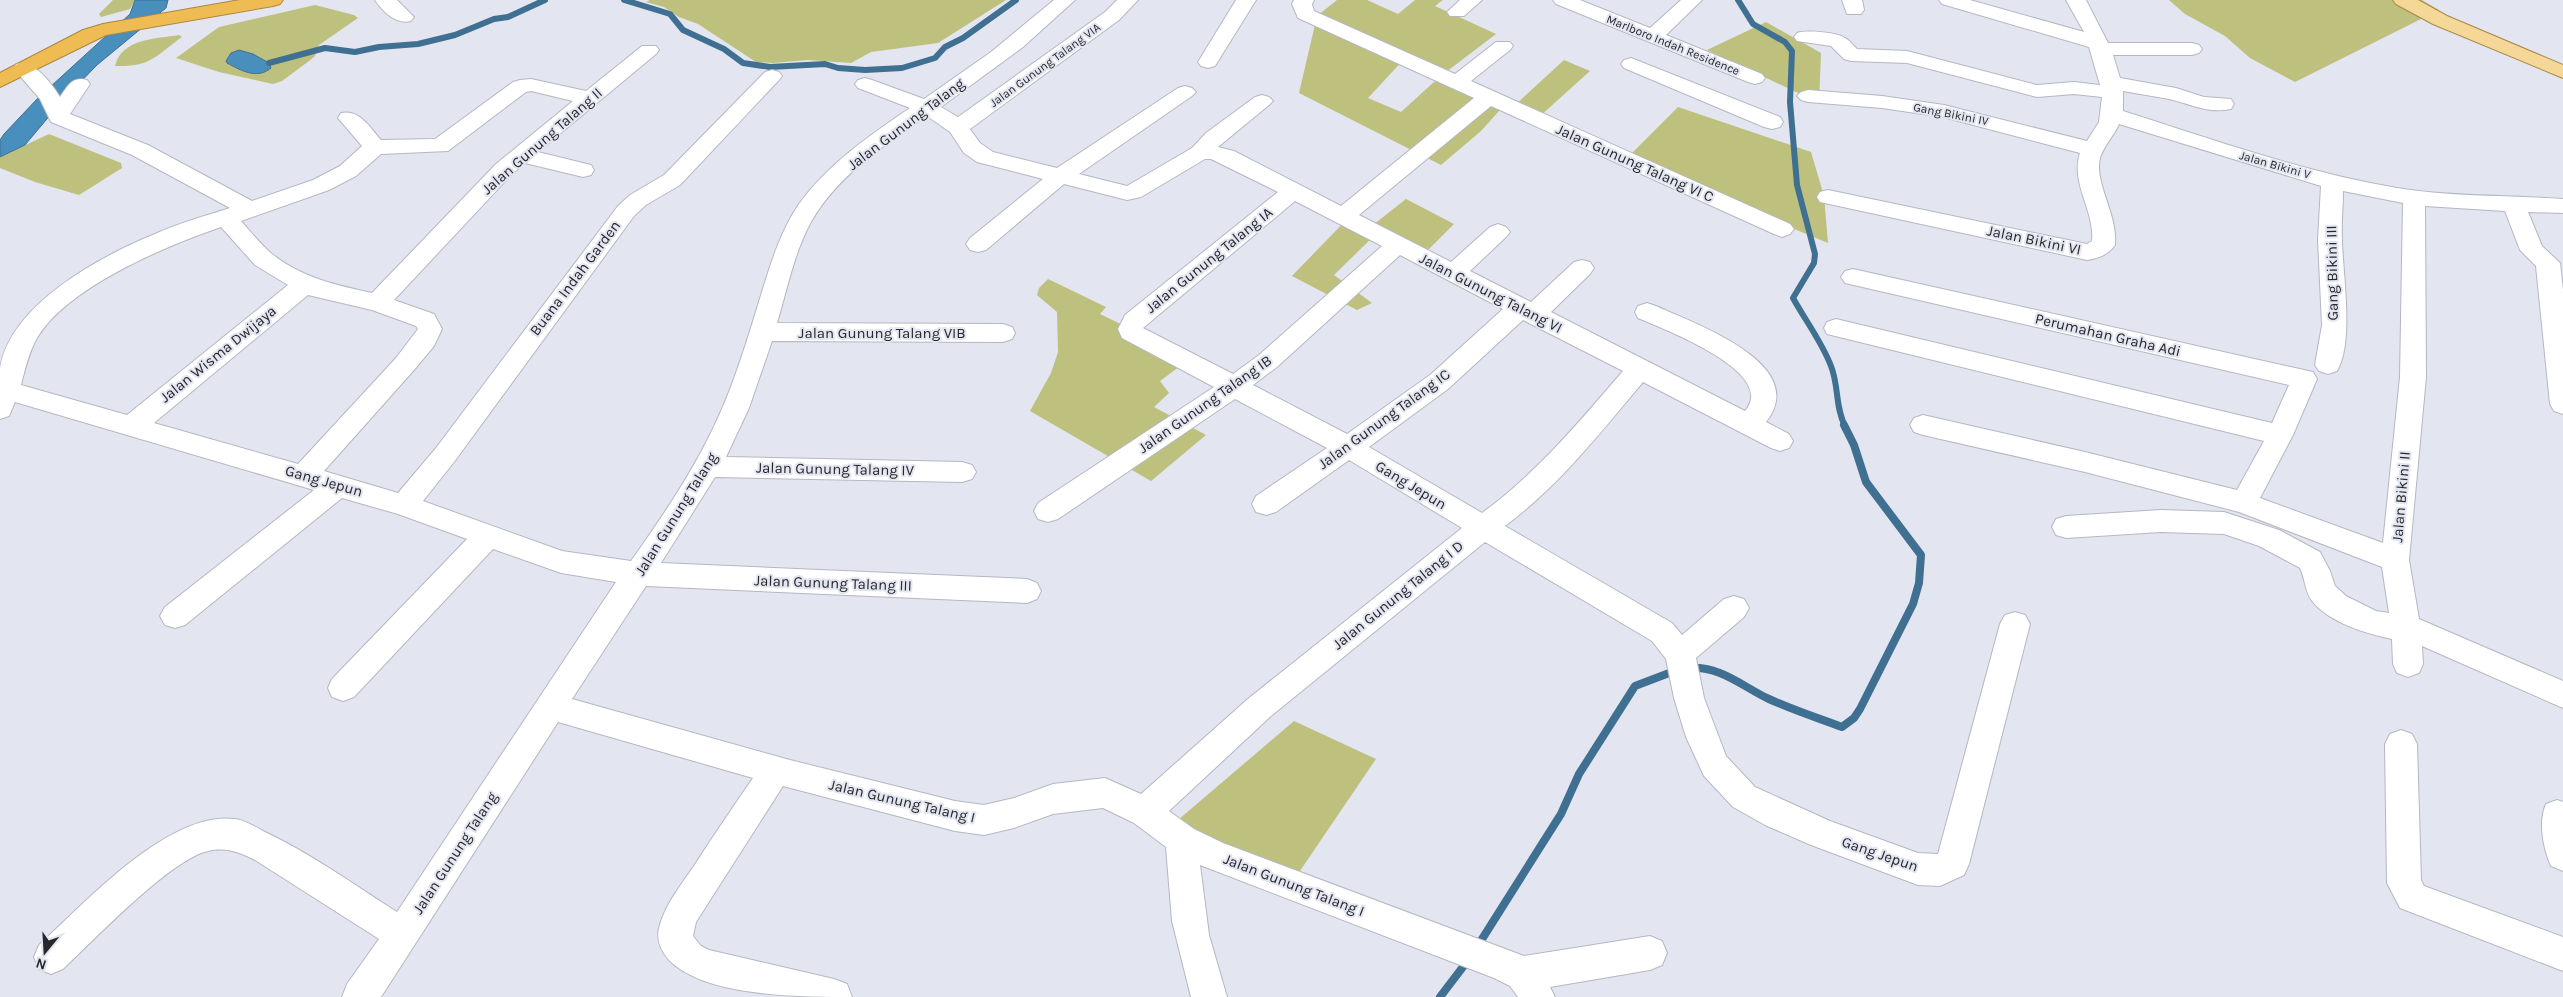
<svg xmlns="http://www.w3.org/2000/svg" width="2563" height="997" font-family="Karla,sans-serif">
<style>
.green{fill:#bdc17d;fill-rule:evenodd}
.water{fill:#498fbd;stroke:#3f7092}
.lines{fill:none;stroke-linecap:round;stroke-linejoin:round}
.stream-far1{stroke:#3f7092;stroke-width:6}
.stream{stroke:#3f7092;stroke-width:8}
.minor-casing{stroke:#b5b7c1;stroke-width:2}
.major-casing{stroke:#a98845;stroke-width:2}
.highway-casing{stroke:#a98845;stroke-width:2}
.minor{fill:#fff;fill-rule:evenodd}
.major{fill:#f5d798;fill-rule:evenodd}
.highway{fill:#efbc53;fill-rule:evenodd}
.labels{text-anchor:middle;stroke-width:4;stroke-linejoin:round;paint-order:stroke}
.far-street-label{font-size:12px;fill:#27282c;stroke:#e3e5f0}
.street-label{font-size:15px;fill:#27282c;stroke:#e3e5f0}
</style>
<rect width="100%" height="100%" fill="#e3e5f0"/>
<!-- green -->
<g class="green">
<path d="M113,0H135L130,9L101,17L99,14Z"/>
<path d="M650,0H1006L938,43L871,52L851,63L808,60L773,63L756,62L698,24L679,17L664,7L646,2Z"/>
<path d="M1337,0H1367L1398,14L1415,0H1443L1435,6L1496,34L1446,72L1508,101L1481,131L1441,165L1299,93L1317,16ZM1407,56L1445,72L1401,112L1368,98Z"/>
<path d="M2169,0H2422L2439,10L2295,82L2250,58L2225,36L2185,14Z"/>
<path d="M315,5L354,15L358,18L319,45L315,56L309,61L282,81L273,84L219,72L176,58L219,27Z"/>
<path d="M1766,22L1821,53L1819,103L1707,50Z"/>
<path d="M179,35L182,37C155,56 152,67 115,66C122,38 156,39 179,35Z"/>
<path d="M1564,60L1590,71L1539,117L1515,105Z"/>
<path d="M1678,107L1811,152L1824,196L1828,243L1626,159Z"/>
<path d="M49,134L121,163L122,168L79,195L35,182L0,168V157Z"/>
<path d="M1406,199L1454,224L1423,255L1381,229L1334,275L1372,303L1357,310L1292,276L1352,214L1373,225Z"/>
<path d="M1048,279L1106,307L1100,314L1191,358L1160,381L1169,393L1154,407L1206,435L1151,481L1030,411L1051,373L1058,352L1057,312L1037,295L1039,288Z"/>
<path d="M1294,721L1376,759L1289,887L1178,820Z"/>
</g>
<!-- water -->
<g class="water">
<path d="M135,0H168L166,8L97,65L62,101L25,145L0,157V140L4,134L38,98L130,14Z"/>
<path d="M239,50L253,54L269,63L271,68C257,80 240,70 227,63L226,61L231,53Z"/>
</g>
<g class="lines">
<!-- stream-far1 -->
<g class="stream-far1">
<path d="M624,0L670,14L683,30L724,49L743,63L770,67L825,64L838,68L865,70L902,68L935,58L945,47L963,38L1016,0"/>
<path d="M1738,0L1753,24L1785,42L1792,51L1790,102L1797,185L1815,254L1814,263L1793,298C1805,320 1822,342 1831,366C1839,386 1835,407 1845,426"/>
<path d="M269,63L325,48L355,52L379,47L418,44L455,35L494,19L508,17L545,0"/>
</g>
<!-- stream -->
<g class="stream">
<path d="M1688,668C1722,666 1741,686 1769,699C1793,710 1818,718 1842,727L1854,718L1860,709L1913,604L1919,583L1921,555L1866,482L1854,445L1844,425"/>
<path d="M1477,947L1561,814L1579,774L1635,686L1677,670"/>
<path d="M1440,997L1469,959"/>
</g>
<!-- minor casing -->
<g class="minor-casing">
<g id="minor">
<path d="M375,0H397L414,17L411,21C396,25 383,12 375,0Z"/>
<path d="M1054,0H1075L1023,47L941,107L958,117L1105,12L1117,0H1138L1119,20L970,129L980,143L993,152L1057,168L1178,88L1185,86L1192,88L1196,92L1192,96L1079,174L1127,186L1192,148L1206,133L1255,97L1262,95L1269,97L1273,101L1269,105L1218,147L1234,151L1341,206L1474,98L1298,18L1292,4L1294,0H1314L1312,4L1314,11L1455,74L1496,42H1510L1513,46L1510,50L1471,81L1790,224L1794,229L1790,234L1782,237L1774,234L1491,106L1359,215L1451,262L1490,227L1498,224L1506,227L1510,232L1506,237L1470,271L1531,302L1574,262L1582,260L1590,262L1594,268L1590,274L1551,312L1745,411C1779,372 1663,329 1638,318L1635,312L1638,306L1647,303L1656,306C1693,323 1812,364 1766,422L1789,434L1793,441L1789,448L1780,451L1771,448L1643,382C1600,433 1559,486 1505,526L1672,623L1682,635L1724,599L1734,596L1744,599L1749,608L1744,617L1696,658L1704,698L1726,756L1755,787L1830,821L1918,853L1938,854L2000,624L2005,615L2015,612L2025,615L2030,624L1969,864L1964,875L1940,886L1918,885L1811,845L1767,826L1733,807L1704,776L1686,737L1674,698L1666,659L1652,641L1485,542L1271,716L1169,811L1194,829L1223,843L1524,956L1650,936L1662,941L1667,953L1662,965L1650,970L1550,987L1555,997H1518L1510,986L1494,978L1200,865L1209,935L1227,997H1191L1172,921L1166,847L1134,823L1103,808L1053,814L1014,828L984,835L955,831L783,786L696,922L693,936L701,946L709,950L834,979L847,984L852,997C801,997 703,997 668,959C661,950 656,940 659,928C664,906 681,885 694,866C713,836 733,807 753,778L558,722L381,997H342L347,984L379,939L255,860C239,852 226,847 208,851C171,859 94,940 63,969L51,974L39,969L34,957L39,945C85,903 169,810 235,819C245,820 255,827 263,831C310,853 353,884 397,912L616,582L561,573L493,549L354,697L343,701L332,697L328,688L332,679L467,539L398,514L342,498L185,625L175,628L165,625L160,616L165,607L314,490L15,402L9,416L0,419C0,403 0,385 0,369C9,305 101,256 155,234C179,223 205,216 230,208L132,155L51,122L40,99L13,68L16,64C34,59 51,83 60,97C68,86 72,76 87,80L90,84L70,114L148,145L252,201L313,180L340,166L362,146L338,118L341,113C360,109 370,128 381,140L435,139L513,82L520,80L531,79L586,91L642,46H656L659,50L656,54L538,152L591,165L594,170L591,175L583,177L525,163L512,174L394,300L434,314L442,329L434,346L414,370L324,471L398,493L436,448L618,206L630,195L664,175L765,72L772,70L779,72L782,76L779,80L680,185L646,205L634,216L454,462L423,501L562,551L631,561C671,505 708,449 732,384C743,354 752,325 761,295C771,263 780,232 799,204C828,164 870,135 910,108L858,88L855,84L858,80L865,78L872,80L924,99L991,52ZM531,91L573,101L496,164L372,293C336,285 302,278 272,254C261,245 251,232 241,221L329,190L356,176L381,154L448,151L526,92ZM927,116L950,132L964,153L977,162L1043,179L970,238L966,244L970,250L978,252L986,250L1064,184L1127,200L1141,197L1205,159H1211L1278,192L1125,315L1118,329L1122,338L1214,387L1038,503L1034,511L1038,519L1048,522L1058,519L1235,399L1327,448L1256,496L1252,504L1256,512L1266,515L1276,512L1349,460L1462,528L1249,698L1141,794L1105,778L1053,784L1014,798L984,805L955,801L790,760L572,699L646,586L1027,603L1037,599L1041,591L1037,583L1027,579L661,563L715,477L962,482L972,479L976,472L972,465L962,462L726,457L749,408L772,341L1003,342L1012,339L1015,333L1012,327L1003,324L777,323C787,290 794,253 811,222C836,177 885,144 927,116ZM1295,201L1382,246L1259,355L1233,374L1143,328ZM221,227L255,265L288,285L127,415L21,385C25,369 29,352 37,338C67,287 166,246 221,227ZM1400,255L1503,309L1430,375L1347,434L1253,385L1277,367ZM308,295L372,310L416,326L418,329L396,358L298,464L154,423ZM1523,320L1623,371C1579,422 1537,473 1482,513L1369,447L1448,389Z"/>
<path d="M1236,0H1256L1215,66L1208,68L1201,66L1198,62Z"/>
<path d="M1460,0H1482L1464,16H1450L1447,12Z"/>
<path d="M1553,0H1580L1650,28L1681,0H1702L1666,35L1762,74L1765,78L1762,82L1755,84L1748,82L1556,4Z"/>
<path d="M1842,0H1862L1864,10L1861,14H1847Z"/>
<path d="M1939,0H1970L2084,32L2066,0H2086L2108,43H2192L2199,45L2202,49L2199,53L2192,55H2113L2120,78L2176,88L2204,97L2231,99L2234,104L2231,109C2208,114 2191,104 2169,99C2154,96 2138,94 2123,91V111C2214,140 2304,172 2397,188C2451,197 2508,195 2563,199V213L2528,212L2542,246L2560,263L2563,290V414L2554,411L2550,404L2536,266L2520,250L2505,211L2425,206L2426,377L2409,560L2419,619L2563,681V708L2422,646L2423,664L2419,673L2408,677L2397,673L2393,664L2392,639C2365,633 2330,623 2312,601C2305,592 2305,578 2300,568L2259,546L2224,534L2161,532L2066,538L2056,535L2052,527L2056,519L2066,516L2161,510L2224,512L2279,530L2320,552L2330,571L2335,586L2346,596L2376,611L2389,613L2382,567L2239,512L2085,472L1923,435L1914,432L1910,425L1914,418L1923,415L2085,452L2237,490L2264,441L1827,334L1824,328L1827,322L1836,319L2272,423L2289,385L1845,283L1841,277L1845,271L1853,269L2313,372L2317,379L2293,435L2260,498L2383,543L2400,377L2403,203L2343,191C2343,208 2341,225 2342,241C2343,276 2354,342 2337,371L2328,374L2319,371L2315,365L2322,325L2318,240L2321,186L2119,124C2114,136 2104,145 2100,158C2094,184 2118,214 2115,245C2108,255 2099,258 2087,260L1820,202L1817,197L1820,192L1828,190L2087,244L2092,241C2095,211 2070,183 2080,153L1943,117L1882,108L1808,102L1801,100L1797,96L1801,92L1808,90L1882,96L1944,105L2087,141L2099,122L2102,97L2074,94L2037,97L1907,63L1851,61L1844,59L1831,46L1797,41L1794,37L1797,33C1806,30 1837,32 1845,38C1849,40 1853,45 1857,49L1907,51L2037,85L2074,82L2100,85L2089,47L1942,4Z"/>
<path d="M1631,58L1780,117L1783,122L1780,127L1772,129L1764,127L1624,68L1621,64L1624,60Z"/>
<path d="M2401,730L2412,734L2417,744L2421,880L2424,886L2563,937V971L2400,908L2387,883L2385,744L2390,734Z"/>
<path d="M2557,800L2563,802V871L2551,866C2543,848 2538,822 2546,804Z"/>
</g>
</g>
<!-- major casing -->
<g class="major-casing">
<path id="major" d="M2393,0H2418L2447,16L2563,65V78L2433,24L2396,4Z"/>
</g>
<!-- highway casing -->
<g class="highway-casing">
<path id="highway" d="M240,0H283L280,4L273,6L106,35L0,87V73L83,30L103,24Z"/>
</g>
<!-- minor -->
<use href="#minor" class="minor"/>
<!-- major -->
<use href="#major" class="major"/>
<!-- highway -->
<use href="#highway" class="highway"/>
</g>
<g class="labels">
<!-- far-street labels -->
<g class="far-street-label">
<text transform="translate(1673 45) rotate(22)" y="4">Marlboro Indah Residence</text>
<text transform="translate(1045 65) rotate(-36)" y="4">Jalan Gunung Talang VIA</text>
<text transform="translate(1951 114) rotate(11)" y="4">Gang Bikini IV</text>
<text transform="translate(2275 165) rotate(16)" y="4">Jalan Bikini V</text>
</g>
<!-- street labels -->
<g class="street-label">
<text transform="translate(906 124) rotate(-37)" y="5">Jalan Gunung Talang</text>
<text transform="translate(542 141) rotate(-41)" y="5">Jalan Gunung Talang II</text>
<text transform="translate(1635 163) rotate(24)" y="5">Jalan Gunung Talang VI C</text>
<text transform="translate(2034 240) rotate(12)" y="5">Jalan Bikini VI</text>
<text transform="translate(1209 260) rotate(-39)" y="5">Jalan Gunung Talang IA</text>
<text transform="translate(2332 273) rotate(-91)" y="5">Gang Bikini III</text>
<text transform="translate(575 278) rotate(-53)" y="5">Buana Indah Garden</text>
<text transform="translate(1491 293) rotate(27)" y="5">Jalan Gunung Talang VI</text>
<text x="882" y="338">Jalan Gunung Talang VIB</text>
<text transform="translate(2108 335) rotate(13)" y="5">Perumahan Graha Adi</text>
<text transform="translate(218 354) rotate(-39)" y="5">Jalan Wisma Dwijaya</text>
<text transform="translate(1205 404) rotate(-35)" y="5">Jalan Gunung Talang IB</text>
<text transform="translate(1384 419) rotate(-36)" y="5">Jalan Gunung Talang IC</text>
<text transform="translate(835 469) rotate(1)" y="5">Jalan Gunung Talang IV</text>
<text transform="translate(324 481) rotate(16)" y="5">Gang Jepun</text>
<text transform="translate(1411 485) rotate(31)" y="5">Gang Jepun</text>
<text transform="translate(2401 497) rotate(-85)" y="5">Jalan Bikini II</text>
<text transform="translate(676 514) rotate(-58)" y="5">Jalan Gunung Talang</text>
<text transform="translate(833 583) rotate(2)" y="5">Jalan Gunung Talang III</text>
<text transform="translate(1398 595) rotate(-39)" y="5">Jalan Gunung Talang I D</text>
<text transform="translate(902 801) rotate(13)" y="5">Jalan Gunung Talang I</text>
<text transform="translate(455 853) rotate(-57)" y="5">Jalan Gunung Talang</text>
<text transform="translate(1880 854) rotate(19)" y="5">Gang Jepun</text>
<text transform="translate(1294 885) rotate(21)" y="5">Jalan Gunung Talang I</text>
</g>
</g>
<!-- north arrow -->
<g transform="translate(45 952) rotate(198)" stroke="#e3e5f0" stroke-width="4" paint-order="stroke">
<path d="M0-4L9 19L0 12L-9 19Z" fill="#27282c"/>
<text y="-8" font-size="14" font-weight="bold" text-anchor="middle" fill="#27282c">N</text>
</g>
</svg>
